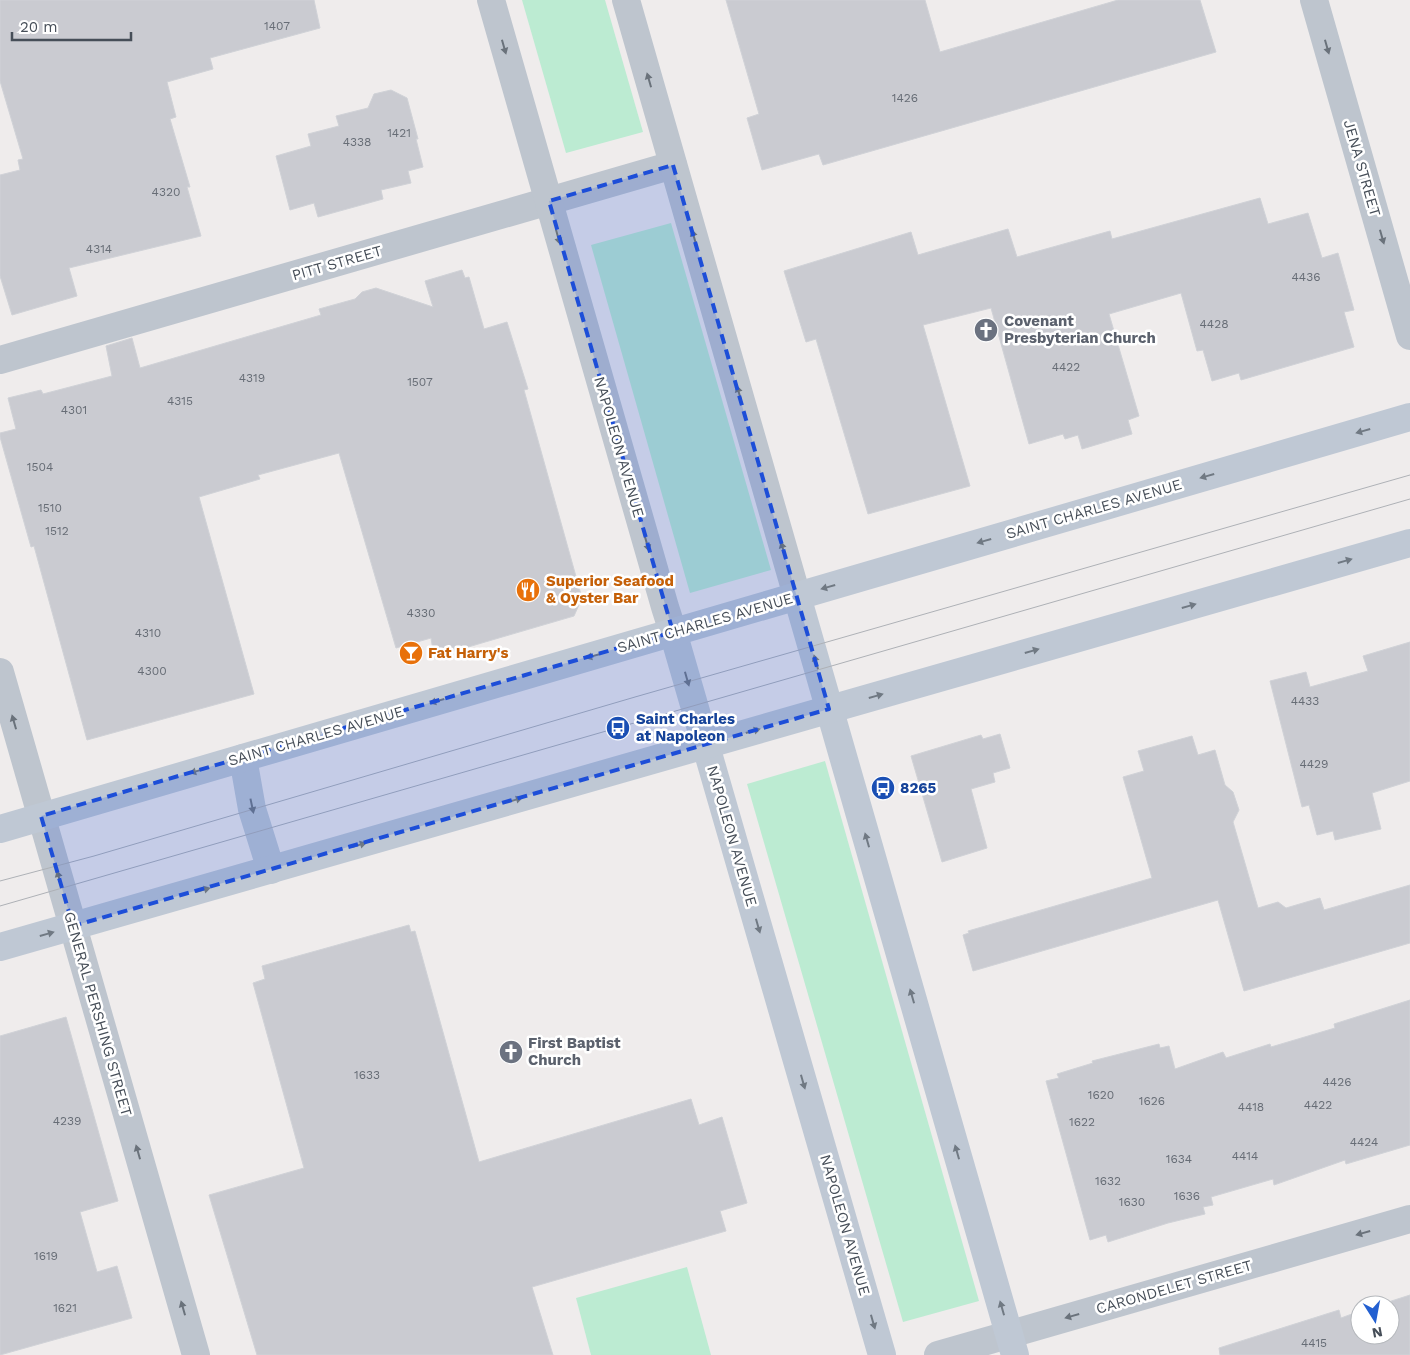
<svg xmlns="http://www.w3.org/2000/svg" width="1410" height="1355" font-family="'Work Sans',sans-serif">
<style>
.green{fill:#bcebd2}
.building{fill:#cacbd1;stroke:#d0d2d7}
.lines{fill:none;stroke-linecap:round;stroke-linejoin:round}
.minor{stroke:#bec5ce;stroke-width:28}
.tertiary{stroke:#bec5ce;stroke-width:28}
.secondary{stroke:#bfc8d4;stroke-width:28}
.tram{stroke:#aeb1b6;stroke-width:1}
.oneway{fill:#6a727b}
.oneway2{fill:#707983}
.marked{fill:#1d4ed8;fill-opacity:0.2;stroke:#1d4ed8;stroke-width:4;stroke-dasharray:10 6;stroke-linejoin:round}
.labels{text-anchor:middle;stroke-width:5;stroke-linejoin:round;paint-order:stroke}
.number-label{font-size:12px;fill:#676d76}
.street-label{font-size:15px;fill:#464e58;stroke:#fff}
.worship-label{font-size:15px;font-weight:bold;fill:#5b616d;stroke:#fff;text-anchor:start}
.food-label{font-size:15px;font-weight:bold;fill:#c56008;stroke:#fff;text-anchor:start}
.transit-label{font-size:15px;font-weight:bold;fill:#164399;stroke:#fff;text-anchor:start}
</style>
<rect width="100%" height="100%" fill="#efecec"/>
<!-- green -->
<g class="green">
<path d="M522,0H605L643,132L566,153Z"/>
<path d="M671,223L771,570L690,593L591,245Z"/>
<path d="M825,761L979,1301L903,1322L747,784Z"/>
<path d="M687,1267L711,1355H591L576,1298Z"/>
</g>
<!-- building -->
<g class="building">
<path d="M0,0H314L320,28L210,58L213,69L167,82L176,117L170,119L190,187H187L201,236L69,268L77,296L12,315L0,276V175L20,170L18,160L23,159L0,81Z"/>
<path d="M726,0H925L940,52L1118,0H1200L1216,52L823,165L819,154L762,170L747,118L759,114Z"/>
<path d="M391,90L407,98L418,139H416L423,167L408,171L411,183L381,190L383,199L318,217L314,203L290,210L276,156L311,146L308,134L339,126L336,116L368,108L374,94Z"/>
<path d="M1260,198L1268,224L1308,213L1322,258L1338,253L1354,310L1344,312L1354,347L1241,380L1239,373L1212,381L1203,350L1197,351L1181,293L1109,314L1139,416L1128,420L1132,434L1082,449L1078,435L1065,439L1063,434L1029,444L991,308L923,325L970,486L868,514L816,339L806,342L784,271L911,232L918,255L1008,229L1017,257L1110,231L1112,239Z"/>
<path d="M462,270L465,278L469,277L484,329L507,322L528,389L524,390L582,598L574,616L434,657L431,638L396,648L339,453L258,475L260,479L199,497L254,694L87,740L34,546L31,547L0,437V433L16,429L8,398L41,390L43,394L112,376L106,346L132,338L140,368L321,315L319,309L355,299L362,292L376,288L433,307L425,281Z"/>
<path d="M1410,642V781L1372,793L1381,829L1335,840L1333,831L1317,835L1309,805L1302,807L1270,681L1306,672L1310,687L1368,671L1363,656Z"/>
<path d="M1000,734L1010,768L993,773L995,782L971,789L987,848L942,862L911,756L981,735L983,739Z"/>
<path d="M1192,736L1198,755L1215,750L1225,785L1233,792L1239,810L1233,822L1258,908L1278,902L1286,908L1320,898L1324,910L1410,885V943L1244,991L1218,900L973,971L963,935L969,933L968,931L1152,878L1123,777L1144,771L1138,751Z"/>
<path d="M409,925L411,932L415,931L479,1162L691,1099L699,1125L722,1117L747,1203L720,1211L726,1231L532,1287L553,1355H257L209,1195L304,1168L253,983L265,979L262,966Z"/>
<path d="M1410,1000V1145L1346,1164L1345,1160L1274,1185L1273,1179L1211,1197L1213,1205L1203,1207L1205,1214L1168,1223L1108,1242L1106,1235L1090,1240L1046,1081L1059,1078L1057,1074L1093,1063L1092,1061L1159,1044L1160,1048L1169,1046L1175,1069L1223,1052L1226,1058L1270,1044L1271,1047L1335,1028L1334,1024Z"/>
<path d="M66,1017L118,1201L80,1212L97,1272L117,1266L132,1318L0,1355V1036Z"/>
<path d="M1410,1295V1355H1220L1219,1348L1339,1310L1341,1318L1360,1311V1335H1390V1305H1379Z"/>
</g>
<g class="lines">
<!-- minor -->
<g class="minor">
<path d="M1314,0L1410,336"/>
<path d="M0,360L673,165"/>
<path d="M0,672L196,1355"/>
<path d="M938,1355L1410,1219"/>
</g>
<!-- tertiary -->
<g class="tertiary">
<path d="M491,0L665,607L673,632"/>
<path d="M626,0L797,596"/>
</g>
<!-- secondary -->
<g class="secondary">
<path d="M797,596L1015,1355"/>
<path d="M673,632L882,1355"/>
<path d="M243,758L252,809L271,870"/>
<path d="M0,829L1410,417"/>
<path d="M0,947L1410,543"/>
</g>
<!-- tram -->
<g class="tram">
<path d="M0,881L94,856L635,697L1410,475"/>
<path d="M0,906L1410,499"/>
</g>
</g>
<!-- one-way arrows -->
<defs><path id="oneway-solid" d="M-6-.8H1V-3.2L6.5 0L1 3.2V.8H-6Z" transform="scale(1.25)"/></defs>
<g class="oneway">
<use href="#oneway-solid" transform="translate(504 47) rotate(74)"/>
<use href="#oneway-solid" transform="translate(1327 47) rotate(74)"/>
<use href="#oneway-solid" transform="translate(649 80) rotate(-106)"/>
<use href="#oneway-solid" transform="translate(558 237) rotate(75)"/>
<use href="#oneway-solid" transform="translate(694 237) rotate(-106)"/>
<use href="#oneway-solid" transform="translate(1382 237) rotate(74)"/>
<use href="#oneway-solid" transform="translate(739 393) rotate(-106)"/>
<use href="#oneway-solid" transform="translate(647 544) rotate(74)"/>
<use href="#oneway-solid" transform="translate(783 549) rotate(-106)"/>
<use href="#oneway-solid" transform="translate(14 722) rotate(-106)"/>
<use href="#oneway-solid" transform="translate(59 878) rotate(-105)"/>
<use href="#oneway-solid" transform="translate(138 1152) rotate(-106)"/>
<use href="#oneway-solid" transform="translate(1363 1233) rotate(164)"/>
<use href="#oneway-solid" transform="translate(183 1308) rotate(-106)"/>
<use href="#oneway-solid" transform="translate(1072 1316) rotate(164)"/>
</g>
<g class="oneway2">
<use href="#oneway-solid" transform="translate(1363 431) rotate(164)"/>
<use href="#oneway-solid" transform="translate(1207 476) rotate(164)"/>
<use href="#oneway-solid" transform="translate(984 541) rotate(164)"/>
<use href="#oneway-solid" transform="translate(1345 561) rotate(-16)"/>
<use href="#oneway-solid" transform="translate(828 587) rotate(164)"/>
<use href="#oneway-solid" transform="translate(1189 606) rotate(-16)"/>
<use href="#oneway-solid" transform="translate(1032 651) rotate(-16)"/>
<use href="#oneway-solid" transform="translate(593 656) rotate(164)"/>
<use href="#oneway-solid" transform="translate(816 662) rotate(-106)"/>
<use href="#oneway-solid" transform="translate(687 679) rotate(74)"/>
<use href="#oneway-solid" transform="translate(876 696) rotate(-16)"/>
<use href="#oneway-solid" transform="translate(437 701) rotate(164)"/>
<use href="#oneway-solid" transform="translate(753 731) rotate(-16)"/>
<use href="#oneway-solid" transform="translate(197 771) rotate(164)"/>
<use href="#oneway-solid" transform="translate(515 800) rotate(-16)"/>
<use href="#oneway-solid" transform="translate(252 806) rotate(78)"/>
<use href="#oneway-solid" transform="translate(867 840) rotate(-106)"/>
<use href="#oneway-solid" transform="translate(359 845) rotate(-16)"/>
<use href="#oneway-solid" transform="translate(203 890) rotate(-16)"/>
<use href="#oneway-solid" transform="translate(758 926) rotate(74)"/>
<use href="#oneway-solid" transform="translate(47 934) rotate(-16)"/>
<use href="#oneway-solid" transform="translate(912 996) rotate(-106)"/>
<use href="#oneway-solid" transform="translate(803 1082) rotate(74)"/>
<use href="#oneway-solid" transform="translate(957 1152) rotate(-106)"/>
<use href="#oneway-solid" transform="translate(1002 1308) rotate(-106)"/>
<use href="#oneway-solid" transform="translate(873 1322) rotate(74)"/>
</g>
<!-- marked area -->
<path class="marked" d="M673,165L829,709L73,926L41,816L673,632L549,201Z"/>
<!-- icons -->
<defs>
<g id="church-disc" transform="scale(1.25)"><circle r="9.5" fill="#6b7280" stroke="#fff"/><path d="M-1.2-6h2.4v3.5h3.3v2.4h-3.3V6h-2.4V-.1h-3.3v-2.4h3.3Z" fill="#fff"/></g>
<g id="restaurant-disc" transform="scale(1.25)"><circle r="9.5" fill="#e8710a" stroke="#fff"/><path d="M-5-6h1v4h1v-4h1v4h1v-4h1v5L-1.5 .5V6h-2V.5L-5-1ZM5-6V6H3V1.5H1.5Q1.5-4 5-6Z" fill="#fff"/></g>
<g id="bar-disc" transform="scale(1.25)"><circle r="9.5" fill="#e8710a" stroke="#fff"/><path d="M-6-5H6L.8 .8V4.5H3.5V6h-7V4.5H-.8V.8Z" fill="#fff"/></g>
<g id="bus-disc" transform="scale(1.25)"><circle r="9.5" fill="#1a4fb4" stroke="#fff"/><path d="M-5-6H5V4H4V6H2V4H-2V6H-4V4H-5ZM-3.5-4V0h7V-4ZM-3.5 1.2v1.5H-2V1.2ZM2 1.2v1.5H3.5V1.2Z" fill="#fff"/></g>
</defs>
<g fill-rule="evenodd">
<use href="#church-disc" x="986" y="330"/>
<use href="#restaurant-disc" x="528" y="590"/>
<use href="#bar-disc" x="411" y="653"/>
<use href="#bus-disc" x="618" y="728"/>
<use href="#bus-disc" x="883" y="788"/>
<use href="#church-disc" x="511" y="1052"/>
</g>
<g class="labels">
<!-- number labels -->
<g class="number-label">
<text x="277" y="30">1407</text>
<text x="905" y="102">1426</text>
<text x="399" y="137">1421</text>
<text x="357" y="146">4338</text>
<text x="166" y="196">4320</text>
<text x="99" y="253">4314</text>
<text x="1306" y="281">4436</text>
<text x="1214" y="328">4428</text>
<text x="1066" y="371">4422</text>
<text x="252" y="382">4319</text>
<text x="420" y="386">1507</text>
<text x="180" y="405">4315</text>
<text x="74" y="414">4301</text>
<text x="40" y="471">1504</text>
<text x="50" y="512">1510</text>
<text x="57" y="535">1512</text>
<text x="421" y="617">4330</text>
<text x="148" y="637">4310</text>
<text x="152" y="675">4300</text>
<text x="1305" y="705">4433</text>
<text x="1314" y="768">4429</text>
<text x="367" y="1079">1633</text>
<text x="1337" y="1086">4426</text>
<text x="1101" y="1099">1620</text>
<text x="1152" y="1105">1626</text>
<text x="1318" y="1109">4422</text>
<text x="1251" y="1111">4418</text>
<text x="67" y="1125">4239</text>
<text x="1082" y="1126">1622</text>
<text x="1364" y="1146">4424</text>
<text x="1245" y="1160">4414</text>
<text x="1179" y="1163">1634</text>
<text x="1108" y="1185">1632</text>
<text x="1187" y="1200">1636</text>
<text x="1132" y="1206">1630</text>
<text x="46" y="1260">1619</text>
<text x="65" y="1312">1621</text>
<text x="1314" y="1347">4415</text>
</g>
<!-- street labels -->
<g class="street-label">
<text transform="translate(1362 168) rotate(74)" y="5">JENA STREET</text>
<text transform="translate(337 263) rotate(-16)" y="5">PITT STREET</text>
<text transform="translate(619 447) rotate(74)" y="5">NAPOLEON AVENUE</text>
<text transform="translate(1094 509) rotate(-16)" y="5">SAINT CHARLES AVENUE</text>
<text transform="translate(705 623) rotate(-16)" y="5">SAINT CHARLES AVENUE</text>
<text transform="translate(316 736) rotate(-16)" y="5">SAINT CHARLES AVENUE</text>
<text transform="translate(732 836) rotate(74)" y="5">NAPOLEON AVENUE</text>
<text transform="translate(98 1014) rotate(74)" y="5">GENERAL PERSHING STREET</text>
<text transform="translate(845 1225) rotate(74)" y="5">NAPOLEON AVENUE</text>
<text transform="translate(1174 1287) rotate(-16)" y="5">CARONDELET STREET</text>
</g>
<!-- worship labels -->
<g class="worship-label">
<text x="1004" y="326">Covenant<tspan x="1004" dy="17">Presbyterian Church</tspan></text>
<text x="528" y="1048">First Baptist<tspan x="528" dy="17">Church</tspan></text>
</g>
<!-- food labels -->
<g class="food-label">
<text x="546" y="586">Superior Seafood<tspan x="546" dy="17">&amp; Oyster Bar</tspan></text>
<text x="428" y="658">Fat Harry's</text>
</g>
<!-- transit labels -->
<g class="transit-label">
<text x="636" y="724">Saint Charles<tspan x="636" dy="17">at Napoleon</tspan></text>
<text x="900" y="793">8265</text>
</g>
</g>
<!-- north arrow -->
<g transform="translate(1375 1320) rotate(169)"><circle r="24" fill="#ffffff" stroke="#b5b8bc"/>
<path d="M0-4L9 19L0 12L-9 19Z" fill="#2360d1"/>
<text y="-8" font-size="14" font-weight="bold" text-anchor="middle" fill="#464e58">N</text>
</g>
<!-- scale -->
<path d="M12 32v8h119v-8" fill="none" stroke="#464e58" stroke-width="2.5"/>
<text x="20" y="32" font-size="15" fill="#464e58" stroke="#ffffff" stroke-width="4" paint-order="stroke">20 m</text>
</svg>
